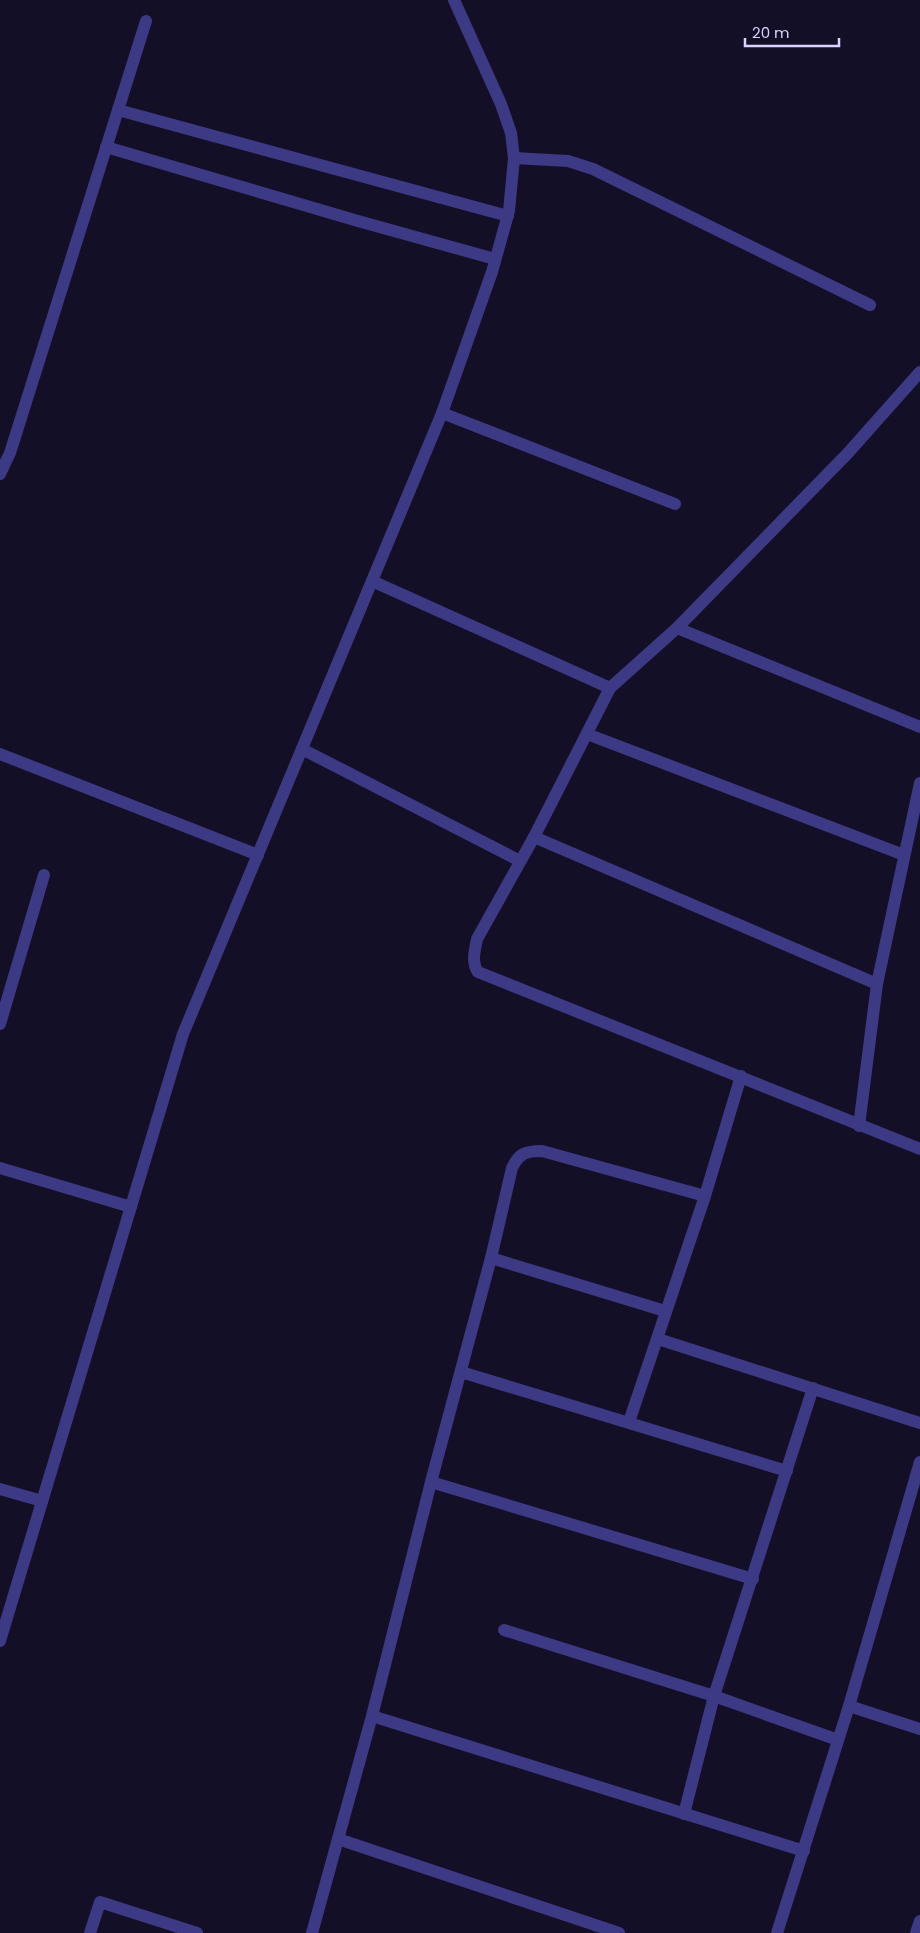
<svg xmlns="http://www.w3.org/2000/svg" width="920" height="1933" font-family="Poppins,sans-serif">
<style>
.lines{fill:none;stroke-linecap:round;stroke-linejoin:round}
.service{stroke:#3d3a85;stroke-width:12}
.minor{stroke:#3d3a85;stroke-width:12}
.tertiary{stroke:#3d3a85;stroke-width:12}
</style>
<rect width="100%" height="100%" fill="#130f26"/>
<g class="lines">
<!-- service -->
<g class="service">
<path d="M118,110L508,216"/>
<path d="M106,147L358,221L495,259"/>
<path d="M0,474L10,453L146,21"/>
<path d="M0,754L258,855"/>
</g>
<!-- minor -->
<g class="minor">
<path d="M514,158L568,161L593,169L870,305"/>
<path d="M920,372L848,453L677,628L610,688L534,837L477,939C475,950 471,962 478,972L920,1149"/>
<path d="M442,413L675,504"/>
<path d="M372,581L610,688"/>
<path d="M677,628L920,727"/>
<path d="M587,734L904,855"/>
<path d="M302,749L520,861"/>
<path d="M534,837L877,984"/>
<path d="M0,1024L44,875"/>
<path d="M859,1126L877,984L920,783"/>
<path d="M0,1168L131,1207"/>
<path d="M491,1258L665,1311"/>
<path d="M658,1339L920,1423"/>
<path d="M461,1372L787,1471"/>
<path d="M629,1422L705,1196L741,1076"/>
<path d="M431,1482L753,1579"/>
<path d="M0,1489L42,1501"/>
<path d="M504,1630L714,1696L838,1740"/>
<path d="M849,1706L920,1729"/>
<path d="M372,1716L804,1851"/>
<path d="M684,1814L714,1696L813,1388"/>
<path d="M338,1839L619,1933"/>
<path d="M90,1933L100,1902L197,1933"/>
<path d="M312,1933L372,1716L431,1482L491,1258L512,1168C519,1153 526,1151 542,1151L705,1196"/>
<path d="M777,1933L849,1706L920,1462"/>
<path d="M916,1933L920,1921"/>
</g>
<!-- tertiary -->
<path class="tertiary" d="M0,1641L183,1034L442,413L492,272L509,211L514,158L511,133L501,104L454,0"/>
</g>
<!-- scale -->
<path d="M745 38v8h94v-8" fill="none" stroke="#d9d4ff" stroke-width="2.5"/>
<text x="752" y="38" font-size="15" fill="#d9d4ff" stroke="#130f26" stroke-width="4" paint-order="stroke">20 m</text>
</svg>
